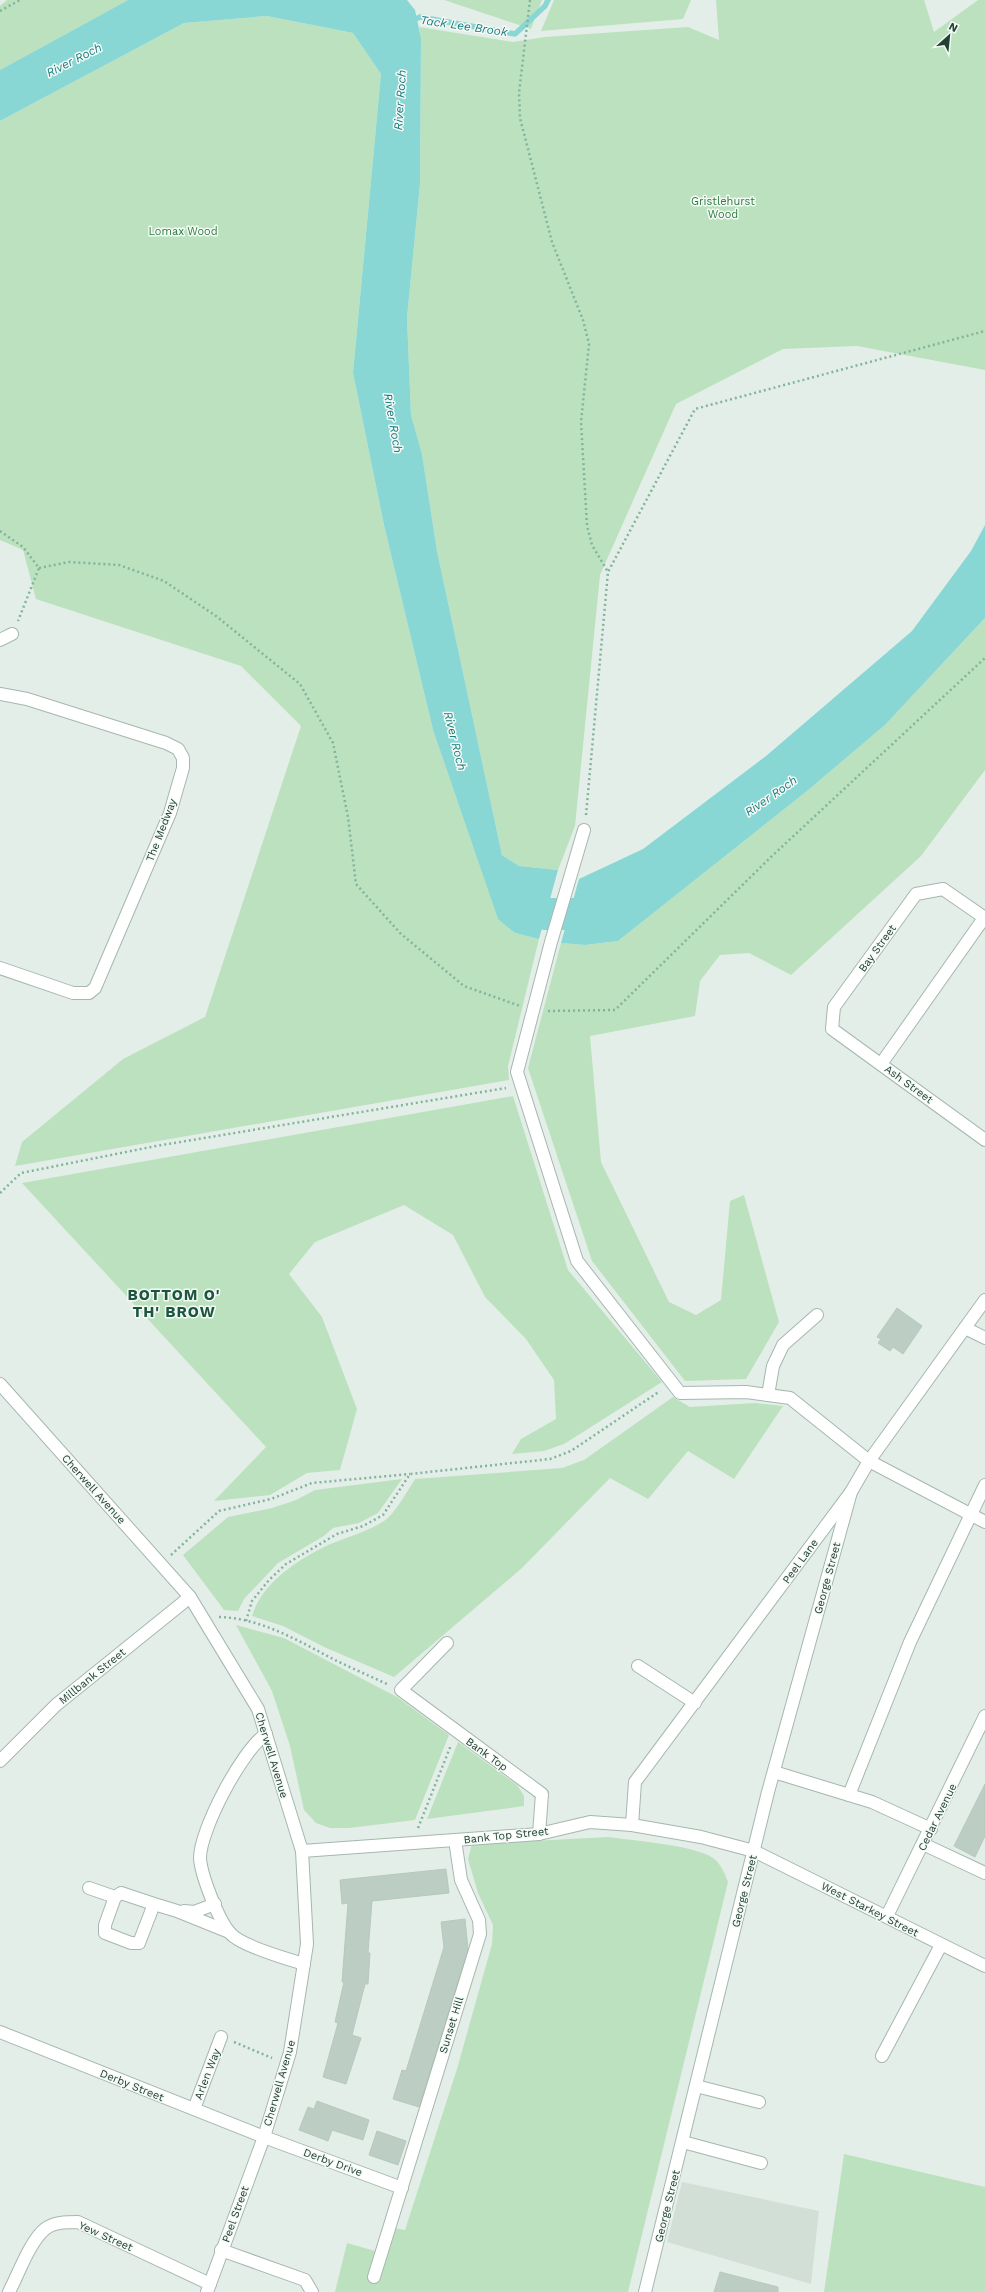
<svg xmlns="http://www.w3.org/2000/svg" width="985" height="2292" font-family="'Work Sans',sans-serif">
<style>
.built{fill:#d2dfd7}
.green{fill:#bce1bf}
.water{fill:#89d7d5}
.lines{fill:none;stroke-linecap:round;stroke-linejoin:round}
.stream{stroke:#89d7d5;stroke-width:5.5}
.river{stroke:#89d7d5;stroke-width:32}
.building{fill:#bccdc3;stroke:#b6c9be}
.minor-casing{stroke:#a6b7ae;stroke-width:14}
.path{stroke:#82b49c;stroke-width:2.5;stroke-dasharray:2 3;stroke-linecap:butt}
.minor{stroke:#fff;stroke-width:12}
.labels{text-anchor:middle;stroke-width:3;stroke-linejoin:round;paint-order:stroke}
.park-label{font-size:11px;fill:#297c3b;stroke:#f5faf7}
.street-label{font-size:11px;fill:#224234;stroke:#f5faf7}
.water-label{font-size:12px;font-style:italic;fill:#177c7c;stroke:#f5faf7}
.district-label{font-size:15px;font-weight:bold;letter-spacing:1px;fill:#1c563e;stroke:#f5faf7}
</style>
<rect width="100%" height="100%" fill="#e4eee8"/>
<!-- built -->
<path class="built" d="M682,2182L819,2211L811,2284L667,2242Z"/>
<!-- green -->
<g class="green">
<path d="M7,0H128L0,70V6Z"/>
<path d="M444,0H542L531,29Z"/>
<path d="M554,0H691L683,19L541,31Z"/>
<path d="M716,0H924L934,32L978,0H985V370L857,346L783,349L676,404L600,575L575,826L558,870L519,866L502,855L437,551L422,454L411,415L407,318L420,184L421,38L419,27L513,42L545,37L688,27L719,40Z"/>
<path d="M267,16L353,33L381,74L353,373L384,525L433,730L498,918L515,933L539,939L508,1066L509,1080L15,1166L22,1142L123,1059L205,1017L301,726L241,666L36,599L23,550L0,540V121L184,23Z"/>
<path d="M985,618V770L921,856L791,975L749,953L720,955L700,981L695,1016L590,1036L601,1162L669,1302L696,1315L721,1300L730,1201L744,1195L779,1322L746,1379L685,1381L592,1261L528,1068L561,943L585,945L618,941L807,791L885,725Z"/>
<path d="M513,1096L568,1270L662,1382L564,1444L544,1451L512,1454L521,1439L556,1419L554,1380L526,1339L485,1297L453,1235L404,1205L315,1242L289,1274L322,1317L357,1409L340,1470L307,1473L270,1495L214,1501L266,1447L22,1183Z"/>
<path d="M673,1397L690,1407L755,1403L783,1406L734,1479L688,1451L648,1499L610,1478L522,1568L394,1677L324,1647L283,1626L252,1616C263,1581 298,1560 328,1545C347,1537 367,1532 384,1521C394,1515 408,1490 415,1479L562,1468L584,1460Z"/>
<path d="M402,1479L378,1513L359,1523L333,1528L324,1536L278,1563L244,1599L238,1611L224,1610L183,1555L228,1517L272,1508L296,1500L315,1490Z"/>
<path d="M236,1625L284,1638L397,1697L449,1735L415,1820L349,1828H330L316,1823L304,1810L290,1746L272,1691Z"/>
<path d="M458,1742L517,1785L524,1796V1806L427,1819Z"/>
<path d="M608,1837C638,1841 681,1844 708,1855C719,1860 724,1871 728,1882L628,2292H335L347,2243L375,2251L383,2226L405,2230L457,2069L492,1944L493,1925L478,1893L468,1859L472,1844Z"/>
<path d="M844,2154L985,2187V2292H824Z"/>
</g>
<!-- water -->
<g class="water">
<path d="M128,0H407L415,10L421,38L420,184L407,318L411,415L422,454L437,551L502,855L519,866L558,870L539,939L515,933L498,919L433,730L384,525L353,373L381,74L353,33L267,16L184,23L0,121V70Z"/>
<path d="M985,525V618L885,725L807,791L618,941L585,945L561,943L579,879L643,849L766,756L912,631L971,551Z"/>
</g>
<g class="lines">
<!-- stream -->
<path class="stream" d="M411,21L420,17L515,34L545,6L548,0"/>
<!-- river -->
<path class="river" d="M509,892L532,911L546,914H601L611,907"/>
</g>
<!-- building -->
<g class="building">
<path d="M897,1308L922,1326L903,1354L893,1347L890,1351L878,1343L881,1339L877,1337Z"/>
<path d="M985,1784V1836L975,1857L954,1846Z"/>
<path d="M446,1869L449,1893L372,1901L368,1953H370L368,1984H365L352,2035L361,2038L346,2084L323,2077L338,2023L335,2022L344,1982H342L348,1903L342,1904L340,1880Z"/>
<path d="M465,1919L468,1949L419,2107L393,2099L402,2070L406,2071L444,1947L441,1922Z"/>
<path d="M317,2101L369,2120L363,2140L332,2130L328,2141L299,2130L308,2107L314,2109Z"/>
<path d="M377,2131L406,2141L398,2165L369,2155Z"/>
<path d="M720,2272L778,2287V2292H714Z"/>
</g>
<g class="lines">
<!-- minor casing -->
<g class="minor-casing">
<g id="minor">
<path d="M0,640L12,634"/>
<path d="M0,694L27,699L166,743L178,749L183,758V768L170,813L95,988L89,993H73L0,968"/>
<path d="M584,830L551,942L517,1072L577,1261L680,1393L746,1392L790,1398L869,1461L985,1522"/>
<path d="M985,918L943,889L916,894L834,1007L832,1029L985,1140"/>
<path d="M881,1064L984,918"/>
<path d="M965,1328L985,1338"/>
<path d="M0,1384L190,1597L258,1709L302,1851L307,1944L290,2052L264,2137L207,2292"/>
<path d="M768,1395L773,1366L783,1345L817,1315"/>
<path d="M447,1643L401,1690L542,1794L539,1834"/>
<path d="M638,1666L695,1703"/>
<path d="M266,1734C242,1750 200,1830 200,1858C201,1875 219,1922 231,1934C242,1946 287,1959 304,1964"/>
<path d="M0,1761L56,1705L190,1597"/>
<path d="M774,1772L872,1802L931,1829"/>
<path d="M849,1795L910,1642L985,1485"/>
<path d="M632,1825L635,1782L851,1492L869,1461L985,1300"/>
<path d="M923,1844L985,1873"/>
<path d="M302,1851L539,1834L590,1822L632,1825L701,1837L754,1851L985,1966"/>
<path d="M89,1888L115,1897"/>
<path d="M154,1904L121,1893L115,1897L105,1925V1933L131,1943H139L154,1904L177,1911L229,1932"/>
<path d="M184,1911L194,1912L215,1904"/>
<path d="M887,1916L985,1716"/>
<path d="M0,2032L264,2137L402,2188"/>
<path d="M882,2056L941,1945"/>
<path d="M696,2086L759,2102"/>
<path d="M194,2109L221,2037"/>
<path d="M683,2142L761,2163"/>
<path d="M221,2250L305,2280L312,2292"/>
<path d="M374,2277L480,1934L479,1920L461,1880L455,1840"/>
<path d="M9,2292C18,2275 30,2241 45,2229C54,2222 66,2222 78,2222L210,2284"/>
<path d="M645,2292L768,1792L851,1492"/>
</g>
</g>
<!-- path -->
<g class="path">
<path d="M530,0L519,93L520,118L552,242L583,320L589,344L581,422L587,526L592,545L608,572"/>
<path d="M0,11L20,0"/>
<path d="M0,531L23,547L39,568L18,621"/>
<path d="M39,568L69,562L119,565L164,581L216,616L300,684L333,743L348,817L356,884L401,934L464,986L520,1006"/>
<path d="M586,815L608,572L695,409L985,331"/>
<path d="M548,1011L615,1010L772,856L985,658"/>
<path d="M0,1193L21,1173L156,1146L506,1088"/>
<path d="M171,1555L219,1511L271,1499L312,1483L410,1474"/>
<path d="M219,1617C260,1618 297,1640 333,1659C351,1668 370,1676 389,1685"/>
<path d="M246,1621L252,1601L269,1580L286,1564L337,1534L363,1526L383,1515L410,1474L550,1459L571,1451L660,1391"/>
<path d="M418,1828L451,1745"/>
<path d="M234,2042L272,2058"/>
</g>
<!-- minor -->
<use href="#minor" class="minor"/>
</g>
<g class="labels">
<!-- park labels -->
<g class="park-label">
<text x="723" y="205">Gristlehurst<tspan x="723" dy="13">Wood</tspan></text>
<text x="183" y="235">Lomax Wood</text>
</g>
<!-- street labels -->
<g class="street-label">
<text transform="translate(161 830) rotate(-69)" y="4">The Medway</text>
<text transform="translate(877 948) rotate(-54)" y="4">Bay Street</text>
<text transform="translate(909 1084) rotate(36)" y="4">Ash Street</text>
<text transform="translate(94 1489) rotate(48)" y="4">Cherwell Avenue</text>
<text transform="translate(800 1561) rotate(-54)" y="4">Peel Lane</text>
<text transform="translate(827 1578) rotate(-75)" y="4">George Street</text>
<text transform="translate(92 1676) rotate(-39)" y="4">Millbank Street</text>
<text transform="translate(487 1754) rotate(36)" y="4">Bank Top</text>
<text transform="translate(272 1755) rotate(73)" y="4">Cherwell Avenue</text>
<text transform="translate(937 1817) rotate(-64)" y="4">Cedar Avenue</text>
<text transform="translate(506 1835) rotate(-6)" y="4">Bank Top Street</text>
<text transform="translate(744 1891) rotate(-76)" y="4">George Street</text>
<text transform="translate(870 1909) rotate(27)" y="4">West Starkey Street</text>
<text transform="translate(451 2025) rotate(-73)" y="4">Sunset Hill</text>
<text transform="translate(207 2074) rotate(-69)" y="4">Arlen Way</text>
<text transform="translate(279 2083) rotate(-74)" y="4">Cherwell Avenue</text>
<text transform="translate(132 2085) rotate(22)" y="4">Derby Street</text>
<text transform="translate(333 2162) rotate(20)" y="4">Derby Drive</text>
<text transform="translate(667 2206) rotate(-76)" y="4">George Street</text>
<text transform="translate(235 2214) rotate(-70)" y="4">Peel Street</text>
<text transform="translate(106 2236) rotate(24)" y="4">Yew Street</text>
</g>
<!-- water labels -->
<g class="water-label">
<text transform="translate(464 26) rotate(8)" y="4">Tack Lee Brook</text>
<text transform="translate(74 60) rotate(-27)" y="4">River Roch</text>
<text transform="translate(400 100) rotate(-86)" y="4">River Roch</text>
<text transform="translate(393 423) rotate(80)" y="4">River Roch</text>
<text transform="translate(455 741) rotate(76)" y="4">River Roch</text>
<text transform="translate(771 796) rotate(-35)" y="4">River Roch</text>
</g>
<!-- district labels -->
<g class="district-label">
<text x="174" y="1300">BOTTOM O'<tspan x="174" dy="17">TH' BROW</tspan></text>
</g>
</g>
<!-- north arrow -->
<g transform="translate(949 36) rotate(27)" stroke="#f5faf7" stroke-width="3" paint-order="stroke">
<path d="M0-3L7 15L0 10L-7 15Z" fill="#224234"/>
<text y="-6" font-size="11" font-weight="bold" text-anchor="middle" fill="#224234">N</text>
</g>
</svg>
